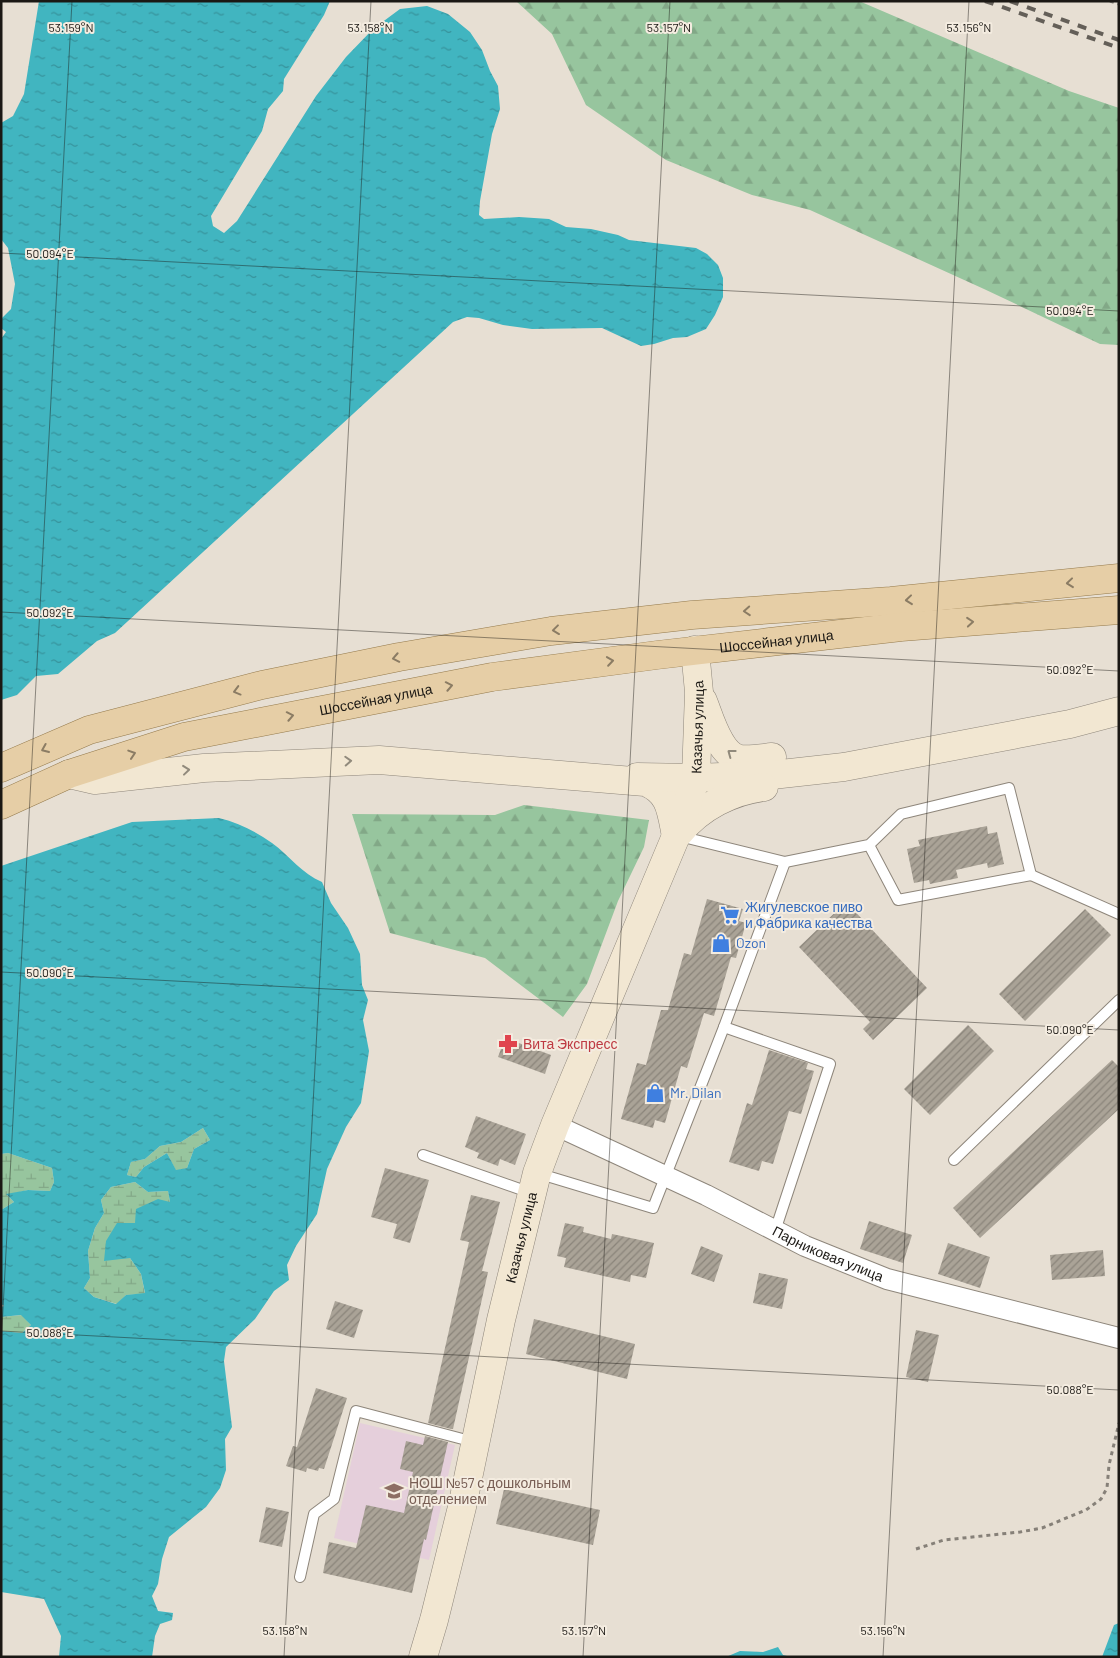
<svg xmlns="http://www.w3.org/2000/svg" width="1120" height="1658" font-family="Barlow,sans-serif">
<style>
.education{fill:#e5cfdb}
.forest{fill:url(#forest-firs)}
.wetland{fill:url(#wetland-marsh)}
.water{fill:url(#water-ripples);fill-rule:evenodd}
.building{fill:url(#building-hatch)}
.lines{fill:none;stroke-linecap:round;stroke-linejoin:round}
.lane-casing{stroke:#8e867b;stroke-width:12}
.street-casing{stroke:#8e867b;stroke-width:22}
.secondary-casing{stroke:#8e867b;stroke-width:29}
.primary-casing{stroke:#947a4c;stroke-width:29}
.path{stroke:#868078;stroke-width:3;stroke-dasharray:4 4;stroke-linecap:butt}
.lane{stroke:#fff;stroke-width:10}
.street{stroke:#fff;stroke-width:20}
.secondary{stroke:#f2e7d2;stroke-width:28}
.primary{stroke:#e6cea6;stroke-width:28}
.rail{stroke:#645f58;stroke-width:4;stroke-dasharray:9 9;stroke-linecap:butt}
.oneway{stroke:#8b7c64}
.oneway2{stroke:#918a7c}
.ticks{fill:none;stroke:#1b1814;stroke-width:1;stroke-opacity:0.45}
.labels{text-anchor:middle;stroke-width:4;stroke-linejoin:round;paint-order:stroke}
.street-label{font-size:14px;fill:#1b1814;stroke:#f4ece0}
.shop-label{font-size:14px;fill:#366cbe;stroke:#f4ece0;text-anchor:start}
.health-label{font-size:14px;fill:#be3a42;stroke:#f4ece0;text-anchor:start}
.education-label{font-size:14px;fill:#785e54;stroke:#f4ece0;text-anchor:start}
.ticks-label{font-size:12px;text-anchor:middle;fill:#1b1814;stroke:#f4ece0;stroke-width:4;stroke-linejoin:round;paint-order:stroke}
</style>
<defs>
<pattern id="forest-firs" width="22" height="20" patternUnits="userSpaceOnUse" patternTransform="scale(1.25)"><rect width="22" height="20" fill="#97c59e"/><path d="M5 1l3.5 6h-7zM16 11l3.5 6h-7z" fill="#82a887"/></pattern>
<pattern id="wetland-marsh" width="20" height="14" patternUnits="userSpaceOnUse" patternTransform="scale(1.25)"><rect width="20" height="14" fill="#97c59e"/><path d="M1 5h8M5 5V1M11 12h8M15 12V8" fill="none" stroke="#82a887"/></pattern>
<pattern id="water-ripples" width="26" height="14" patternUnits="userSpaceOnUse" patternTransform="scale(1.25)"><rect width="26" height="14" fill="#41b5c0"/><path d="M2 4q2-2 4 0t4 0M15 11q2-2 4 0t4 0" fill="none" stroke="#36929b"/></pattern>
<pattern id="building-hatch" width="6" height="6" patternUnits="userSpaceOnUse" patternTransform="scale(1.25)"><rect width="6" height="6" fill="#aaa397"/><path d="M-1 1l2-2M0 6l6-6M5 7l2-2" fill="none" stroke="#8a847a"/></pattern>
</defs>
<rect width="100%" height="100%" fill="#e7dfd3"/>
<!-- education -->
<path class="education" d="M360,1423L455,1445L429,1560L334,1538Z"/>
<!-- forest -->
<g class="forest">
<path d="M516,1H859L1069,91L1119,108V345L1100,344L984,289L810,210L752,195L666,160L586,105L552,34Z"/>
<path d="M524,805L649,820L644,847L618,901L587,984L563,1017L485,958L390,933L352,814L495,815Z"/>
</g>
<!-- wetland -->
<g class="wetland">
<path d="M203,1128L210,1140L194,1149L187,1168L176,1171L167,1153L144,1167L136,1177L127,1175L131,1162L145,1159L160,1146L181,1142Z"/>
<path d="M8,1153L52,1168L54,1182L50,1191L28,1190L7,1195L14,1202L1,1210V1154Z"/>
<path d="M135,1182L148,1192L168,1191L170,1202L135,1223L130,1258L141,1274L145,1294L126,1295L117,1304L94,1297L84,1288L90,1278L88,1251L95,1228L104,1213L101,1200L111,1187Z"/>
<path d="M22,1315L31,1325L22,1333L1,1331V1317Z"/>
</g>
<!-- water -->
<g class="water">
<path d="M39,1H330L324,15L284,79L283,91L268,109L262,131L211,216L213,226L224,233L237,221L316,96L346,57L373,29L400,9L427,6L448,14L470,32L482,50L490,71L498,86L500,109L492,134L480,201L479,215L484,219L519,217L549,219L566,227L591,229L618,235L629,240L696,248L707,254L718,265L723,278V297L715,315L706,329L687,337L673,338L654,344L641,346L602,328L532,329L503,325L479,318L467,317L453,322L115,633L97,641L58,674L36,676L17,695L1,700V339L6,332L1,328V319L11,309L15,284L8,248L1,239V123L13,116L24,94Z"/>
<path d="M219,818C239,823 255,831 272,843C290,856 302,874 322,882L331,903L348,928L360,954L362,985L368,1000L363,1020L369,1051L361,1103L346,1127L327,1169L317,1214L296,1246L287,1265L289,1280L274,1291L255,1319L226,1347L224,1361L232,1427L225,1439L226,1470L220,1488L206,1507L169,1537L162,1559L158,1584L152,1596L158,1611L173,1613L172,1620L160,1624L155,1636L152,1657H59L61,1636L44,1599L1,1592V1331L22,1333L31,1325L21,1315L1,1317V1307L4,1306L1,1304V1210L14,1202L6,1194L28,1190L50,1191L54,1182L52,1168L8,1153L1,1154V866L132,822ZM203,1128L210,1140L194,1149L187,1168L176,1170L167,1153L144,1167L136,1177L127,1175L131,1162L145,1159L160,1146L181,1142ZM135,1182L148,1192L168,1191L170,1202L158,1199L136,1209L135,1223H117L106,1241L104,1261L130,1258L141,1274L145,1293L126,1295L116,1304L94,1297L84,1288L90,1278L88,1251L95,1228L104,1213L101,1200L111,1187Z"/>
<path d="M1119,1623V1657H1102L1114,1625Z"/>
<path d="M778,1647L783,1655L791,1657H726L740,1651L763,1652Z"/>
</g>
<!-- building -->
<g class="building">
<path d="M987,826L988,834L997,832L1004,864L988,868L987,863L956,870L958,878L930,884L929,880L914,883L907,849L920,846L918,840Z"/>
<path d="M707,899L743,909L739,921L746,923L736,958L731,957L714,1016L704,1013L687,1068L681,1066L665,1123L655,1120L653,1128L621,1119L637,1063L646,1065L661,1010H668L684,953L691,955Z"/>
<path d="M846,902L927,988L873,1040L863,1029L870,1022L799,947Z"/>
<path d="M1085,909L1111,935L1025,1021L999,994Z"/>
<path d="M968,1025L994,1051L930,1115L904,1089Z"/>
<path d="M505,1038L551,1055L545,1074L498,1057Z"/>
<path d="M769,1050L808,1063L806,1069L814,1071L801,1114L789,1111L773,1164L762,1161L759,1171L729,1162L747,1103L752,1105Z"/>
<path d="M1112,1060L1119,1067V1109L980,1238L953,1208Z"/>
<path d="M476,1116L526,1134L515,1165L500,1159L498,1166L477,1158L479,1153L465,1147Z"/>
<path d="M385,1168L429,1180L410,1243L393,1238L397,1224L371,1217Z"/>
<path d="M471,1195L500,1202L482,1271L488,1272L453,1429H451L428,1423L469,1242L460,1240Z"/>
<path d="M869,1221L912,1235L903,1263L860,1249Z"/>
<path d="M565,1223L584,1227L583,1232L611,1239L612,1234L654,1243L646,1278L631,1275L630,1282L564,1267L566,1258L557,1256Z"/>
<path d="M948,1243L990,1257L980,1288L938,1274Z"/>
<path d="M701,1246L723,1255L714,1282L691,1274Z"/>
<path d="M1103,1250L1105,1276L1052,1280L1050,1255Z"/>
<path d="M759,1273L788,1279L782,1309L753,1303Z"/>
<path d="M335,1301L363,1310L354,1338L326,1329Z"/>
<path d="M534,1319L635,1344L627,1379L526,1354Z"/>
<path d="M916,1330L939,1335L928,1382L906,1377Z"/>
<path d="M316,1388L347,1398L324,1469L319,1468L318,1471L307,1468L306,1472L286,1466L293,1446L297,1447Z"/>
<path d="M425,1436L448,1442L426,1540L424,1539L412,1593L323,1573L329,1542L356,1548L366,1505L404,1513L413,1472L400,1469L406,1441L423,1445Z"/>
<path d="M504,1489L600,1510L593,1545L496,1524Z"/>
<path d="M266,1507L289,1512L282,1547L259,1542Z"/>
</g>
<g class="lines">
<!-- lane casing -->
<g class="lane-casing">
<g id="lane">
<path d="M785,862L869,845L901,814L1009,788L1031,875L898,900L869,845"/>
<path d="M1031,875L1119,914"/>
<path d="M724,1027L830,1064L775,1231"/>
<path d="M423,1155L531,1193"/>
<path d="M954,1160L1119,1000"/>
<path d="M537,1173L653,1208L724,1027L785,862L679,836"/>
<path d="M300,1577L314,1514L334,1499L356,1411L474,1442"/>
</g>
</g>
<!-- street casing -->
<g class="street-casing">
<g id="street">
<path id="s1" d="M555,1125L706,1195L805,1246L887,1279L1119,1338"/>
</g>
</g>
<!-- secondary casing -->
<g class="secondary-casing">
<g id="secondary">
<path d="M703,701C710,718 719,755 740,759C751,760 762,758 772,757"/>
<path d="M69,774L95,780L204,768L379,760L645,782C671,792 671,812 676,836"/>
<path d="M637,777L696,778L772,775L844,767L1070,724L1119,711"/>
<path d="M679,833C700,807 732,791 764,787"/>
<path id="s2" d="M423,1657L434,1620L462,1507L501,1320L537,1173L555,1125L676,836L696,778L699,692L695,650"/>
</g>
</g>
<!-- primary casing -->
<g class="primary-casing">
<g id="primary">
<path d="M1,768L89,730L262,685L399,657L551,631L692,615L891,601L1119,578"/>
<path id="s3" d="M1,805L69,774L184,737L492,677L657,655L901,627L1119,610"/>
</g>
</g>
<!-- path -->
<g class="path">
<path d="M1110,1L1119,4"/>
<path d="M916,1549L944,1540L1020,1532L1042,1528L1086,1510L1101,1499L1107,1488L1109,1465L1119,1423"/>
</g>
<!-- lane -->
<use href="#lane" class="lane"/>
<!-- street -->
<use href="#street" class="street"/>
<!-- secondary -->
<use href="#secondary" class="secondary"/>
<!-- primary -->
<use href="#primary" class="primary"/>
<!-- rail -->
<g class="rail">
<path d="M985,1L1119,48"/>
<path d="M1010,1L1119,40"/>
</g>
</g>
<!-- one-way arrows -->
<defs><path id="oneway-chevron" d="M-2-3.5L2.5 0L-2 3.5" fill="none" stroke-width="1.6" stroke-linecap="round" stroke-linejoin="round" transform="scale(1.25)"/></defs>
<g class="oneway">
<use href="#oneway-chevron" transform="translate(1070 583) rotate(174)"/>
<use href="#oneway-chevron" transform="translate(909 600) rotate(174)"/>
<use href="#oneway-chevron" transform="translate(747 611) rotate(176)"/>
<use href="#oneway-chevron" transform="translate(970 622) rotate(-5)"/>
<use href="#oneway-chevron" transform="translate(556 630) rotate(173)"/>
<use href="#oneway-chevron" transform="translate(396 658) rotate(169)"/>
<use href="#oneway-chevron" transform="translate(610 661) rotate(-8)"/>
<use href="#oneway-chevron" transform="translate(449 686) rotate(-11)"/>
<use href="#oneway-chevron" transform="translate(237 691) rotate(165)"/>
<use href="#oneway-chevron" transform="translate(290 716) rotate(-11)"/>
<use href="#oneway-chevron" transform="translate(45 749) rotate(157)"/>
<use href="#oneway-chevron" transform="translate(132 754) rotate(-18)"/>
</g>
<g class="oneway2">
<use href="#oneway-chevron" transform="translate(731 753) rotate(-143)"/>
<use href="#oneway-chevron" transform="translate(348 761) rotate(-3)"/>
<use href="#oneway-chevron" transform="translate(186 770) rotate(-6)"/>
</g>
<!-- ticks -->
<path class="ticks" d="M1,253L1119,311M1,612L1119,671M1,972L1119,1030M1,1331L1119,1390M1,1347L72,1M284,1657L371,1M583,1657L670,1M883,1657L969,1"/>
<!-- icons -->
<defs>
<g id="supermarket-bare" transform="scale(1.5)"><path d="M-6-5.5h2.5l.6 2H6L4.5 2H-2.5L-4.4-4H-6ZM-1.5 3.2a1.3 1.3 0 1 0 .1 0ZM3 3.2a1.3 1.3 0 1 0 .1 0Z" fill="#3f7fe0" stroke="#f4ece0" stroke-width="2.5" paint-order="stroke"/></g>
<g id="shop-bare" transform="scale(1.5)"><path d="M-5-2.5h2.3a2.7 3.5 0 0 1 5.4 0H5L5.5 6h-11ZM-1.5-2.5h3a1.5 2.3 0 0 0-3 0Z" fill="#3f7fe0" stroke="#f4ece0" stroke-width="2.5" paint-order="stroke"/></g>
<g id="pharmacy-bare" transform="scale(1.5)"><path d="M-2-6h4v4h4v4h-4v4h-4v-4h-4v-4h4Z" fill="#e0444e" stroke="#f4ece0" stroke-width="2.5" paint-order="stroke"/></g>
<g id="school-bare" transform="scale(1.5)"><path d="M0-5L7-2L0 1L-7-2ZM-4 1L0 2.5L4 1V4Q0 6-4 4Z" fill="#8d6e63" stroke="#f4ece0" stroke-width="2.5" paint-order="stroke"/></g>
</defs>
<g fill-rule="evenodd">
<use href="#supermarket-bare" x="730" y="915"/>
<use href="#shop-bare" x="721" y="943"/>
<use href="#pharmacy-bare" x="508" y="1044"/>
<use href="#shop-bare" x="655" y="1093"/>
<use href="#school-bare" x="394" y="1491"/>
</g>
<g class="labels">
<!-- street labels -->
<g class="street-label">
<text dy="5" stroke="none"><textPath href="#s3" startOffset="796">Шоссейная улица</textPath></text>
<text dy="5" stroke="none"><textPath href="#s3" startOffset="391">Шоссейная улица</textPath></text>
<text dy="5" stroke="none"><textPath href="#s2" startOffset="974">Казачья улица</textPath></text>
<text dy="5" stroke="none"><textPath href="#s2" startOffset="431">Казачья улица</textPath></text>
<text dy="5" stroke="none"><textPath href="#s1" startOffset="302">Парниковая улица</textPath></text>
</g>
<!-- shop labels -->
<g class="shop-label">
<text x="745" y="912">Жигулевское пиво<tspan x="745" dy="16">и Фабрика качества</tspan></text>
<text x="736" y="948">Ozon</text>
<text x="670" y="1098">Mr. Dilan</text>
</g>
<!-- health labels -->
<g class="health-label">
<text x="523" y="1049">Вита Экспресс</text>
</g>
<!-- education labels -->
<g class="education-label">
<text x="409" y="1488">НОШ №57 с дошкольным<tspan x="409" dy="16">отделением</tspan></text>
</g>
</g>
<g class="ticks-label">
<text x="71" y="32">53.159°N</text>
<text x="370" y="32">53.158°N</text>
<text x="669" y="32">53.157°N</text>
<text x="969" y="32">53.156°N</text>
<text x="50" y="258">50.094°E</text>
<text x="1070" y="315">50.094°E</text>
<text x="50" y="617">50.092°E</text>
<text x="1070" y="674">50.092°E</text>
<text x="50" y="977">50.090°E</text>
<text x="1070" y="1034">50.090°E</text>
<text x="50" y="1337">50.088°E</text>
<text x="1070" y="1394">50.088°E</text>
<text x="285" y="1635">53.158°N</text>
<text x="584" y="1635">53.157°N</text>
<text x="883" y="1635">53.156°N</text>
</g>
<!-- border -->
<rect width="1120" height="1658" fill="none" stroke="#1b1814" stroke-width="5"/>
</svg>
